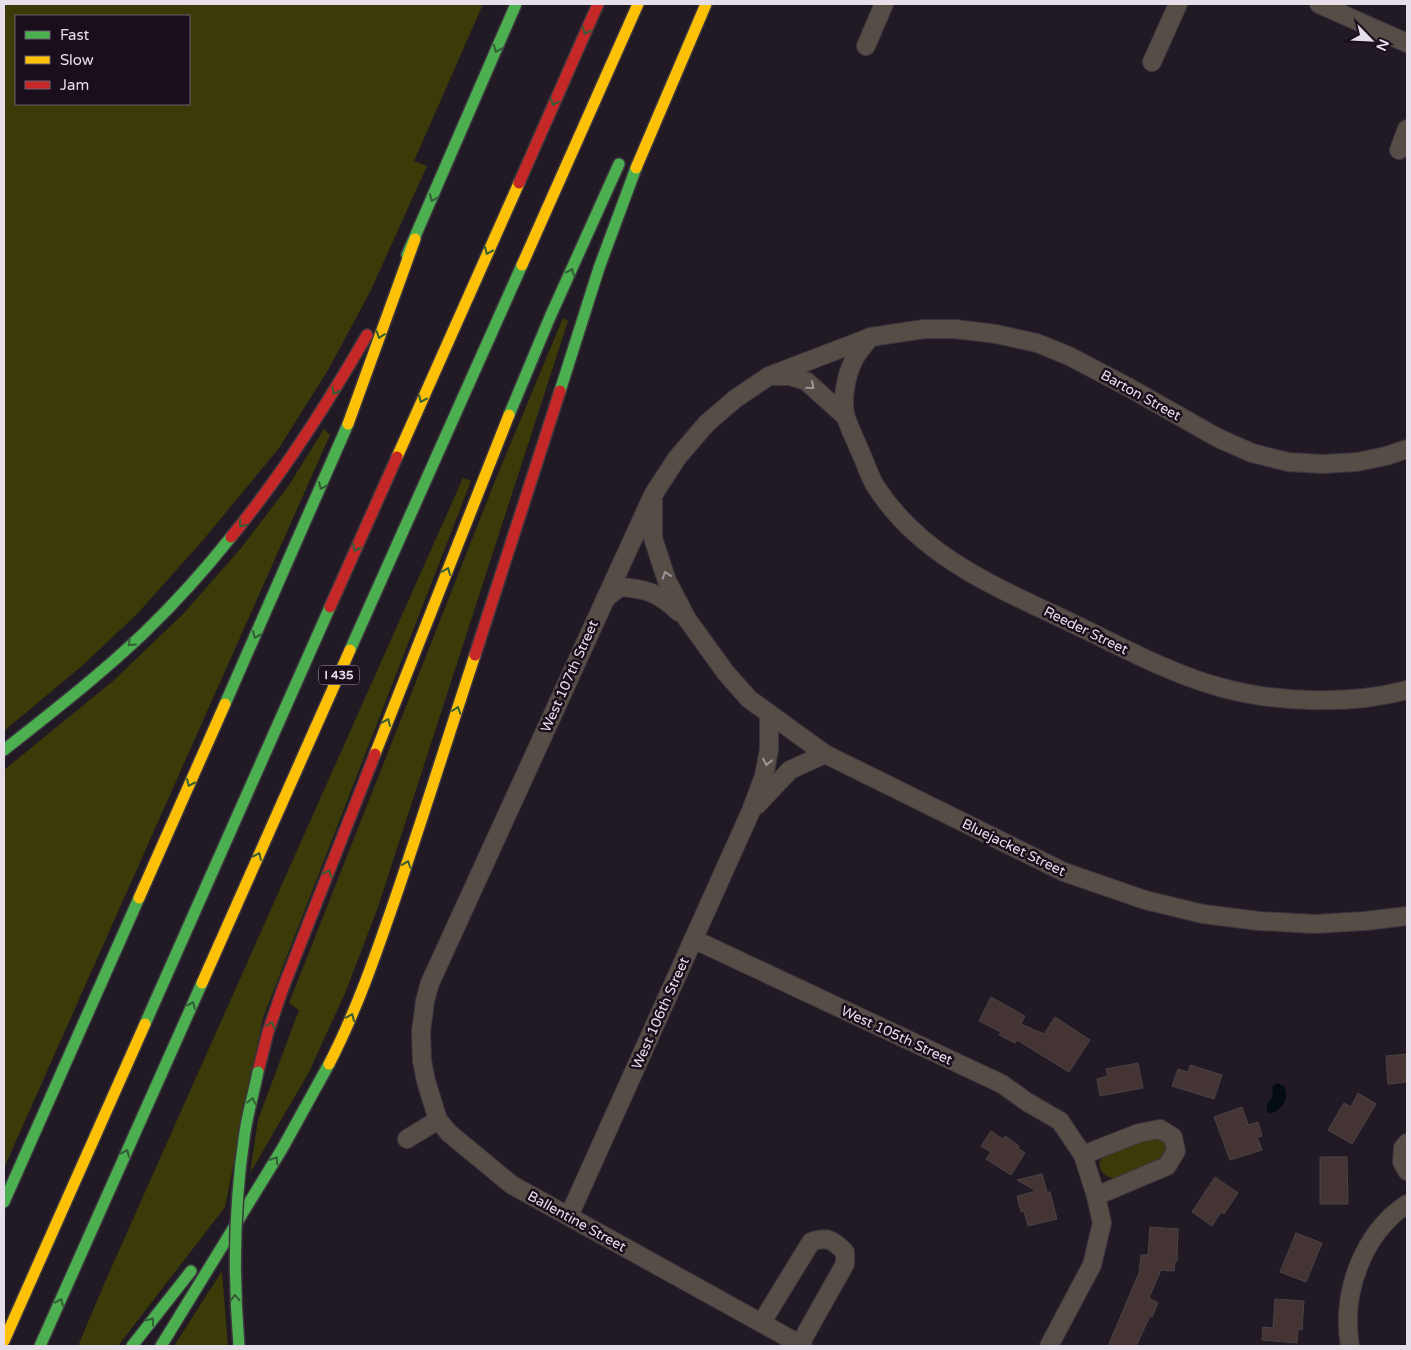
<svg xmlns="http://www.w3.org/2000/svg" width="1411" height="1350" font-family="'Varela Round',sans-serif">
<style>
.green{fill:#3b3b09;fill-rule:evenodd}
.water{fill:#030d11}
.building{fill:#443534;stroke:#4a4245}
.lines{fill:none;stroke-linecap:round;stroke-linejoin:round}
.street-casing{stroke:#3c363f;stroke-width:20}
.fast-casing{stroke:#3c363f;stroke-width:14}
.slow-casing{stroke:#3c363f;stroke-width:14}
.jam-casing{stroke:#3c363f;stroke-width:14}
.street{stroke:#564d47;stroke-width:18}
.fast{stroke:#4caf50;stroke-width:11}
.slow{stroke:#ffc107;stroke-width:11}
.jam{stroke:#c62828;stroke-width:11}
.fast-bridge-casing{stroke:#3c363f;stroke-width:14;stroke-linecap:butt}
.fast-bridge{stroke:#4caf50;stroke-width:11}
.oneway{stroke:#335e36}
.oneway2{stroke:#9e9698}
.labels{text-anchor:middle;stroke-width:5;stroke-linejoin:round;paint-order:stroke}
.shield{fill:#1a0e1d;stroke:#a9a0ac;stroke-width:1}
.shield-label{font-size:12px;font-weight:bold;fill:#e6dee9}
.street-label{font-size:14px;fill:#e6dee9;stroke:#1a0e1d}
</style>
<rect width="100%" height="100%" fill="#211a24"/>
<!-- green -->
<g class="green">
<path d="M4,4H483L414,161L427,166L370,292L328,370L279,448L204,539L137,614L83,665L4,731ZM16,16H189V104H16Z"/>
<path d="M563,318L568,321L378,907L346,991L309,1072L250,1173L258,1120L299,1010L289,1003L495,481Z"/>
<path d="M324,429L330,435L4,1168V770L113,681L184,613L242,547L289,485Z"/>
<path d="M463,478L471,481L263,1018L225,1207L118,1346H78L105,1282Z"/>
<path d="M1156,1137C1169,1138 1167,1149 1164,1159L1114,1178C1105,1177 1101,1173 1099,1164L1102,1157L1109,1152Z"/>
<path d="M222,1271L228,1346H174Z"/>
</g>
<!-- water -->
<path class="water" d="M1277,1083L1284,1086C1290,1100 1282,1109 1270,1114L1266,1110L1267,1108V1104L1273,1096L1272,1087Z"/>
<!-- building -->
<g class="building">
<path d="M991,997L1025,1016L1021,1024L1044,1034L1055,1017L1090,1040L1069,1072L1017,1040L1015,1043L999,1035L1001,1032L979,1021Z"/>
<path d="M1407,1054V1082L1388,1084L1386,1056Z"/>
<path d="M1138,1063L1143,1088L1100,1096L1097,1079L1108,1076L1106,1069Z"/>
<path d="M1190,1065L1222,1075L1214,1099L1172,1086L1178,1069L1188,1072Z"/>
<path d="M1358,1093L1376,1104L1352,1144L1328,1130L1344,1103L1351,1107Z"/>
<path d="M1242,1107L1248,1125L1258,1122L1262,1136L1257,1137L1262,1150L1230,1160L1214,1117Z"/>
<path d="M991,1131L1003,1139L1005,1136L1019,1146L1018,1148L1025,1153L1011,1175L986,1159L991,1152L981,1146Z"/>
<path d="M1320,1157H1347L1348,1204H1320Z"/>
<path d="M1042,1174L1047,1192H1050L1057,1219L1028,1226L1024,1211L1021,1212L1017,1196L1036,1191L1017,1180Z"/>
<path d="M1215,1177L1238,1193L1224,1214L1221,1212L1212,1226L1192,1212Z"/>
<path d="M1150,1227L1178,1229L1177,1261H1175L1174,1271L1161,1270L1149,1298L1158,1303L1152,1317L1150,1316L1136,1346H1108L1139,1273L1141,1255H1148Z"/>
<path d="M1296,1233L1322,1243L1306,1282L1280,1272Z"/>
<path d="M1275,1299L1304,1301L1302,1330L1298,1329L1297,1343L1262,1340L1263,1327L1273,1328Z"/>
</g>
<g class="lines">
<!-- street casing -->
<g class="street-casing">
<g id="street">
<path d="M1319,4L1407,43"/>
<path d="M866,46L884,4"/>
<path d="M1152,62L1178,4"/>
<path d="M1399,150L1407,129"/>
<path d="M870,337C865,345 856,353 853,362C846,376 842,398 845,414C848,426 855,438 859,449C865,461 869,476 876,487C924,561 1004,590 1080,627C1126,649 1173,675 1223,688C1279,703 1351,705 1407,690"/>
<path d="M775,376H790L806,381L845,416"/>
<path d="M653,500V538L667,581L687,619L726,673L749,699L825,754L1064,872L1145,900L1203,914L1259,921L1314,924L1365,921L1407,916"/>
<path d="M605,599L620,587C648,589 658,593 679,612"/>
<path d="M757,805L790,770L825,754"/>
<path d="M693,939L1002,1084L1027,1102L1060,1121L1083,1155L1096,1196L1102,1223L1092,1265L1049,1346"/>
<path d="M407,1139L438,1120"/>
<path d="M1407,1143L1403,1148L1402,1162L1407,1171"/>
<path d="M1083,1155L1139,1133L1160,1129L1173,1137L1176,1151L1167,1166L1096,1196"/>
<path d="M569,1216L751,811L764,776L769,750V713"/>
<path d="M762,1322L811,1242C827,1236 833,1240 845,1252V1264L800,1344"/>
<path d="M803,1346L512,1185L449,1133L438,1120L426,1081L422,1061L421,1032L425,1001L430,983L653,495L677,458L707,423L735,399L769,376L871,337L924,329H955L996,334L1037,343L1069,356L1128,387L1218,438L1252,453L1288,462L1323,464L1357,462L1386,456L1407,449"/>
<path d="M1350,1346C1341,1294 1362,1234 1407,1204"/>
</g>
</g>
<!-- fast casing -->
<g class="fast-casing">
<g id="fast">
<path d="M407,255L516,4"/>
<path d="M560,391L599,268L636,168"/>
<path d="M509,415L550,317L619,164"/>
<path d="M350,650L522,265"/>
<path d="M225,704L348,424"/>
<path d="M4,750C52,712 100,675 144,633C175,603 204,571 231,537"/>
<path d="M145,1024L330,607"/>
<path d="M4,1202L139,898"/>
<path d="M40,1346L202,983"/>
<path d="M132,1346L191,1271"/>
<path d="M161,1346L282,1149L329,1064"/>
</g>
</g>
<!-- slow casing -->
<g class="slow-casing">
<g id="slow">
<path d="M636,168L706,4"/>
<path d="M522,265L638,4"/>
<path d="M348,424L415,239"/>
<path d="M397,457L519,183"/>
<path d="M375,754L509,415"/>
<path d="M139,898L225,704"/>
<path d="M202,983L350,650"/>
<path d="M329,1064C357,1010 377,951 397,893C424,814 449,734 475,655"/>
<path d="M4,1341L145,1024"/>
</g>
</g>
<!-- jam casing -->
<g class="jam-casing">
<g id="jam">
<path d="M519,183L598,4"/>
<path d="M231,537C283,474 326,406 367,335"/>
<path d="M330,607L397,457"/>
<path d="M475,655L560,391"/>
<path d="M258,1072L268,1032L283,988L375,754"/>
</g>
</g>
<!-- street -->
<use href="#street" class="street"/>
<!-- fast -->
<use href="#fast" class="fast"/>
<!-- slow -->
<use href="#slow" class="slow"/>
<!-- jam -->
<use href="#jam" class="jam"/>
<!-- fast-bridge casing -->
<g class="fast-bridge-casing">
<path id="fast-bridge" d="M239,1346C233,1274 234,1203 245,1132C248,1112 254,1092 258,1072"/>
</g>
<!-- fast-bridge -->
<use href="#fast-bridge" class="fast-bridge"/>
</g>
<!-- one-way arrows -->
<defs><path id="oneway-chevron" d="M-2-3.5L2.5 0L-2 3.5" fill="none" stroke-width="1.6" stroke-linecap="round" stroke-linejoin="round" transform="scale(1.25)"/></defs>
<g class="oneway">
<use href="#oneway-chevron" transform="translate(586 31) rotate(114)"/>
<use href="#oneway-chevron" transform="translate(497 49) rotate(113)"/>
<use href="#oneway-chevron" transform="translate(554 102) rotate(114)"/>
<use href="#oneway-chevron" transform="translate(433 198) rotate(113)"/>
<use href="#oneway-chevron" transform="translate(488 251) rotate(114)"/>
<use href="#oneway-chevron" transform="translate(571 272) rotate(-66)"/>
<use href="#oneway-chevron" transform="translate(380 335) rotate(110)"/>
<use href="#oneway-chevron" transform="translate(335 391) rotate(120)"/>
<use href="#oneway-chevron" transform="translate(422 399) rotate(114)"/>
<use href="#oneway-chevron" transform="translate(322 486) rotate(114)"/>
<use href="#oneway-chevron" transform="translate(242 524) rotate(129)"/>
<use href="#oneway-chevron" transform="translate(356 548) rotate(114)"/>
<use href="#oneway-chevron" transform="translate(447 571) rotate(-68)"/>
<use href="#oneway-chevron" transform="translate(256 635) rotate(114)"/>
<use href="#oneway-chevron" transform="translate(131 643) rotate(137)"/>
<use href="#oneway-chevron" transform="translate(457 710) rotate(-72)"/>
<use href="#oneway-chevron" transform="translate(387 722) rotate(-68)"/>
<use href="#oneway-chevron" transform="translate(190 783) rotate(114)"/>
<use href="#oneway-chevron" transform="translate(258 856) rotate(-66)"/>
<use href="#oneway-chevron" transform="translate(407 864) rotate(-71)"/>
<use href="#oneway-chevron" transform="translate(328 873) rotate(-68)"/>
<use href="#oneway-chevron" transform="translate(192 1005) rotate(-66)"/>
<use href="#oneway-chevron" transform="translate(351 1017) rotate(-67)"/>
<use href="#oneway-chevron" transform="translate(271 1025) rotate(-72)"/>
<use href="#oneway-chevron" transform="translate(252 1101) rotate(-78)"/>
<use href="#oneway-chevron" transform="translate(126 1153) rotate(-66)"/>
<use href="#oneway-chevron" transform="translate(275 1160) rotate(-57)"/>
<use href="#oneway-chevron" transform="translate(235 1298) rotate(-93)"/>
<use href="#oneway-chevron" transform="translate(60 1302) rotate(-66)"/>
<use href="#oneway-chevron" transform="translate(151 1321) rotate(-53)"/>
</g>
<g class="oneway2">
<use href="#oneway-chevron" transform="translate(811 386) rotate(41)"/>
<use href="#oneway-chevron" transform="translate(666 575) rotate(-109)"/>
<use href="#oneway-chevron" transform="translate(767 762) rotate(101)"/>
</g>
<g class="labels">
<!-- shield labels -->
<rect class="shield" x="319" y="665.5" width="40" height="19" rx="4"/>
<g class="shield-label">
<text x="339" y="679">I 435</text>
</g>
<!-- street labels -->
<g class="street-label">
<text transform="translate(1141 395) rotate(29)" y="5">Barton Street</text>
<text transform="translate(1086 630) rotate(26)" y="5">Reeder Street</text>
<text transform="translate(569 676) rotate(-66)" y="5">West 107th Street</text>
<text transform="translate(1014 847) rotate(26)" y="5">Bluejacket Street</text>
<text transform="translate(660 1013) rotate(-66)" y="5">West 106th Street</text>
<text transform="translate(897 1035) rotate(25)" y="5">West 105th Street</text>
<text transform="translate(577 1221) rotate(29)" y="5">Ballentine Street</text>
</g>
</g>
<!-- border -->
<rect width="1411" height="1350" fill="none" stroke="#e6dee9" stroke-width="10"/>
<!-- legend -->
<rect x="15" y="15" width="175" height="90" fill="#1a0e1d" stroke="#6c616f"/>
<rect x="25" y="31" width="25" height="8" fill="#4caf50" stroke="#6c616f"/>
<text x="60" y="40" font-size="15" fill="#e6dee9">Fast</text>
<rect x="25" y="56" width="25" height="8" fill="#ffc107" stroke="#6c616f"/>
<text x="60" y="65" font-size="15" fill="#e6dee9">Slow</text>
<rect x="25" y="81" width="25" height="8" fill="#c62828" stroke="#6c616f"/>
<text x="60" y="90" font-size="15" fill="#e6dee9">Jam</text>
<!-- north arrow -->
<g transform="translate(1371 40) rotate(114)" stroke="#1a0e1d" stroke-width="4" paint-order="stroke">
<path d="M0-4L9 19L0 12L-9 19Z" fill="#e6dee9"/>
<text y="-8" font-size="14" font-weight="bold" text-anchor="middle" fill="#e6dee9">N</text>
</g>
</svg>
